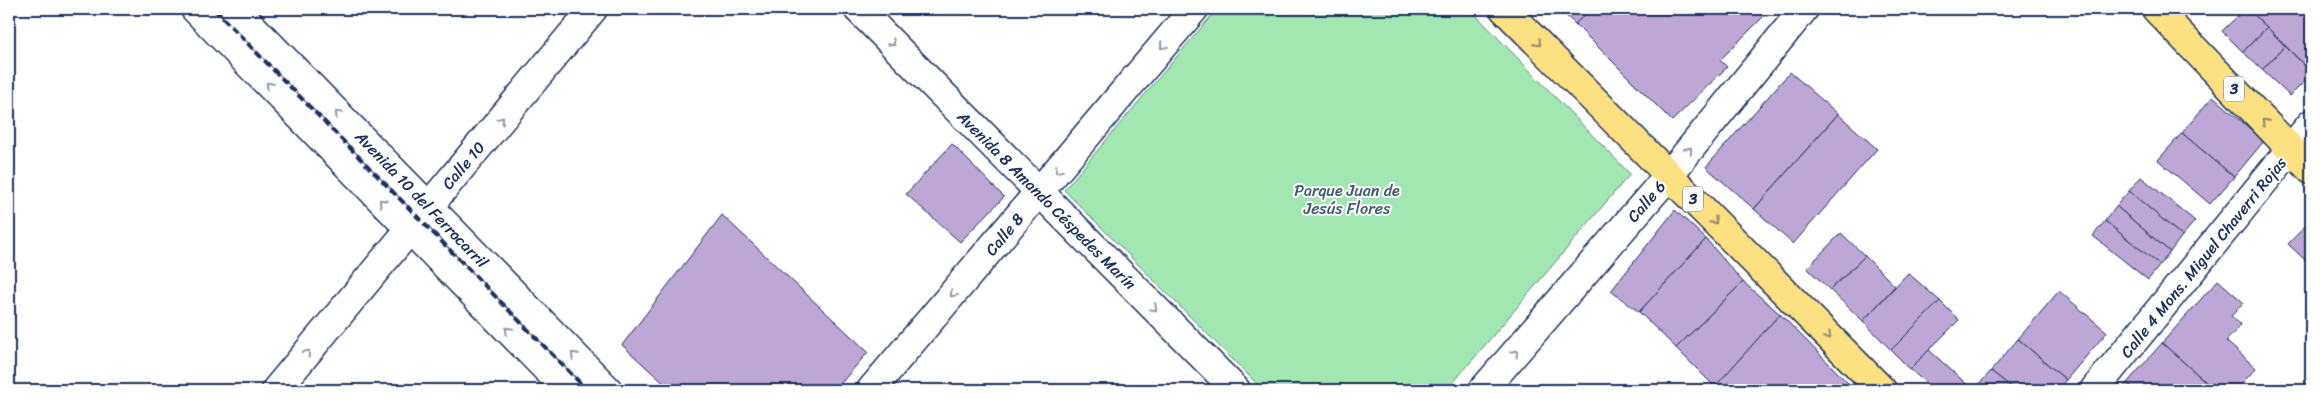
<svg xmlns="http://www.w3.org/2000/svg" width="2320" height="399" font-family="Sriracha,sans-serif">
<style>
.green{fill:#a2e6b1;stroke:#5e8a88}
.building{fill:#bda7d6;stroke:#1b2f5e}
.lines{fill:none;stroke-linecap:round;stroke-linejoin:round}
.minor-casing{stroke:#1b2f5e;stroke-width:31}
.tertiary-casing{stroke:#1b2f5e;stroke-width:31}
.primary-casing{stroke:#1b2f5e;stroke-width:31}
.minor{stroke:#fff;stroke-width:28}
.tertiary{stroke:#fff;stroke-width:28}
.primary{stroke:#fde080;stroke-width:28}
.rail{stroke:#1b2f5e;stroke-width:4;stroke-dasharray:8 4;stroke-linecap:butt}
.oneway{stroke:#8d97ae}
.oneway2{stroke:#8c886f}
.labels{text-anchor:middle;stroke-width:4;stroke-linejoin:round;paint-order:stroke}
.shield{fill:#fff;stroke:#5f6d8e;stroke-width:1}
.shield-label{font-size:15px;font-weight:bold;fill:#1b2f5e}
.street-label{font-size:16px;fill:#1b2f5e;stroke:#fff}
.park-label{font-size:16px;fill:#3d5d73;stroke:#fff}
</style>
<rect width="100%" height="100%" fill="#fff"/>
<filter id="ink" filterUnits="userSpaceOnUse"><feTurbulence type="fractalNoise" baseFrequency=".02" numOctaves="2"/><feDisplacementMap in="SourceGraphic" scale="10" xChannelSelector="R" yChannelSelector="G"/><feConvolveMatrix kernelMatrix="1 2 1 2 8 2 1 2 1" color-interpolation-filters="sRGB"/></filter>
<g filter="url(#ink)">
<!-- green -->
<path class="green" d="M1217,9H1470L1630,174L1447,390H1263L1064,190Z"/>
<!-- building -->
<g class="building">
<path d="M1559,9H1591L1575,24Z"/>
<path d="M1591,9H1771L1720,60L1727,67L1672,121L1575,24Z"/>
<path d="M2245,9H2248L2267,27L2243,52L2222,31Z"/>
<path d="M2248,9H2311V72L2267,27Z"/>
<path d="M2267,27L2285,46L2262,70L2243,52Z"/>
<path d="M2285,46L2311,72V75L2290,96L2262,70Z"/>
<path d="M1790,72L1838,114L1754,209L1706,167Z"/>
<path d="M2213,96L2264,141L2234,177L2182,133Z"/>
<path d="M1838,114L1877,149L1793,244L1754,209Z"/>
<path d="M2182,133L2234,177L2210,204L2158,160Z"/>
<path d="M952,144L1004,197L960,242L906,194Z"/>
<path d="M2141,177L2195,221L2182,236L2129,191Z"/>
<path d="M2129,191L2182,236L2170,252L2116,206Z"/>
<path d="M2116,206L2170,252L2160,265L2105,221Z"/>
<path d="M1675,210L1706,239L1639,312L1611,291Z"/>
<path d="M722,215L868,352L835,390H671L622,345Z"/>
<path d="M2311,220V253L2305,260L2288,244Z"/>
<path d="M2105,221L2160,265L2148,280L2093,236Z"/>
<path d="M1841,233L1865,256L1830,290L1807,268Z"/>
<path d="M1706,239L1743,282L1676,348L1639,312Z"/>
<path d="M1865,256L1895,286L1863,321L1830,290Z"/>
<path d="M1908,273L1940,301L1891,350L1863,321Z"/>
<path d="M2218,280L2244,303L2231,316L2241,325L2226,341L2256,368L2236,390H2215L2162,343Z"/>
<path d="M1743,282L1780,314L1715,387L1676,348Z"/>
<path d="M2311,287V297L2306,292Z"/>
<path d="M2059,291L2107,332L2066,380L2018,339Z"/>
<path d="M1940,301L1959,320L1910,369L1891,350Z"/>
<path d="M1780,314L1855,390H1712Z"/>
<path d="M2018,339L2066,380L2057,390H2015L1991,371Z"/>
<path d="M2162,343L2215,390H2135L2127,383Z"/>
<path d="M1929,350L1973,390H1933L1910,369Z"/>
<path d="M1991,371L2015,390H1974Z"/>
<path d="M2127,383L2135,390H2120Z"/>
</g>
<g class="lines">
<!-- minor casing -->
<g class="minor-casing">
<g id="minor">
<path d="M195,9L567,390"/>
<path d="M235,9L608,390"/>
<path d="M276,390L593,9"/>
<path d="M871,390L1194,9"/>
<path d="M1483,390L1669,175L1804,9"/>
<path d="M2094,390L2311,124"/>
</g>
</g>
<!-- tertiary casing -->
<g class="tertiary-casing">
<path id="tertiary" d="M858,9L1236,390"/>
</g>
<!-- primary casing -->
<g class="primary-casing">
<g id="primary">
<path d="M1504,9L1882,390"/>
<path d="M2156,9L2311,170"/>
</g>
</g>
<!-- minor -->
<use href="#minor" class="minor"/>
<!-- tertiary -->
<use href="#tertiary" class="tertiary"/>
<!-- primary -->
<use href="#primary" class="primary"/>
<!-- rail -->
<path class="rail" d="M214,9L587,390"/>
</g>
<!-- one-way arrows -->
<defs><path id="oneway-chevron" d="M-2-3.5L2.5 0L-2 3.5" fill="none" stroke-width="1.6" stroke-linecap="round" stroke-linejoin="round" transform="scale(1.25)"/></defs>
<g class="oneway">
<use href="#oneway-chevron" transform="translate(892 43) rotate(45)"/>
<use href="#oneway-chevron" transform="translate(1163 46) rotate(130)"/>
<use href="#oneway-chevron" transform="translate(269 85) rotate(-134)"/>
<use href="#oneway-chevron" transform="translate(338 114) rotate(-134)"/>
<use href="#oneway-chevron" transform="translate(501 120) rotate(-50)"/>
<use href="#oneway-chevron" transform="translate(1689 150) rotate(-51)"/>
<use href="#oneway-chevron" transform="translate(1058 170) rotate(130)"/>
<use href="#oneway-chevron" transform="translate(382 202) rotate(-134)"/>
<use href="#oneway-chevron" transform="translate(953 294) rotate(130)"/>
<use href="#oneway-chevron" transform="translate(1154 308) rotate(45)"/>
<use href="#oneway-chevron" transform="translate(508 330) rotate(-134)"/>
<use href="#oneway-chevron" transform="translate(307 353) rotate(-50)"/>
<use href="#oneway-chevron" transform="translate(1515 353) rotate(-49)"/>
<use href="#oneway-chevron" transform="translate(574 355) rotate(-134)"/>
</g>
<g class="oneway2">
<use href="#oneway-chevron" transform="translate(1538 43) rotate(45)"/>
<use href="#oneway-chevron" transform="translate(2265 122) rotate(-134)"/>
<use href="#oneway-chevron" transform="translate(1714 221) rotate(45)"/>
<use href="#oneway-chevron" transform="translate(1828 336) rotate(45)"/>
</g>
</g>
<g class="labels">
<!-- shield labels -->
<g class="shield">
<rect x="2224" y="76.5" width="20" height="25" rx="4"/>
<rect x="1683" y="186.5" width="20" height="25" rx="4"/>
</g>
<g class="shield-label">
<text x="2234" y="94">3</text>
<text x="1693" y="204">3</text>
</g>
<!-- street labels -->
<g class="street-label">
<text transform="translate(463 165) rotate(-50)" y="6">Calle 10</text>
<text transform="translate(422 199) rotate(46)" y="6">Avenida 10 del Ferrocarril</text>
<text transform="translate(1047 200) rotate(45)" y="6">Avenida 8 Amando Céspedes Marín</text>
<text transform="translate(1646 201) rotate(-49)" y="6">Calle 6</text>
<text transform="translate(1004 234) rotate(-50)" y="6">Calle 8</text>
<text transform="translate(2203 257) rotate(-51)" y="6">Calle 4 Mons. Miguel Chaverri Rojas</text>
</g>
<!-- park labels -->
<g class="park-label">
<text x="1347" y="196">Parque Juan de<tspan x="1347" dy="18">Jesús Flores</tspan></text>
</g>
</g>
<!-- margin -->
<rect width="2320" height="399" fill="none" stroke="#fff" stroke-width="30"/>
<rect x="15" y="15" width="2290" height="369" fill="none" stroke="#1b2f5e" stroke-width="2" filter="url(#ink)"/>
</svg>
